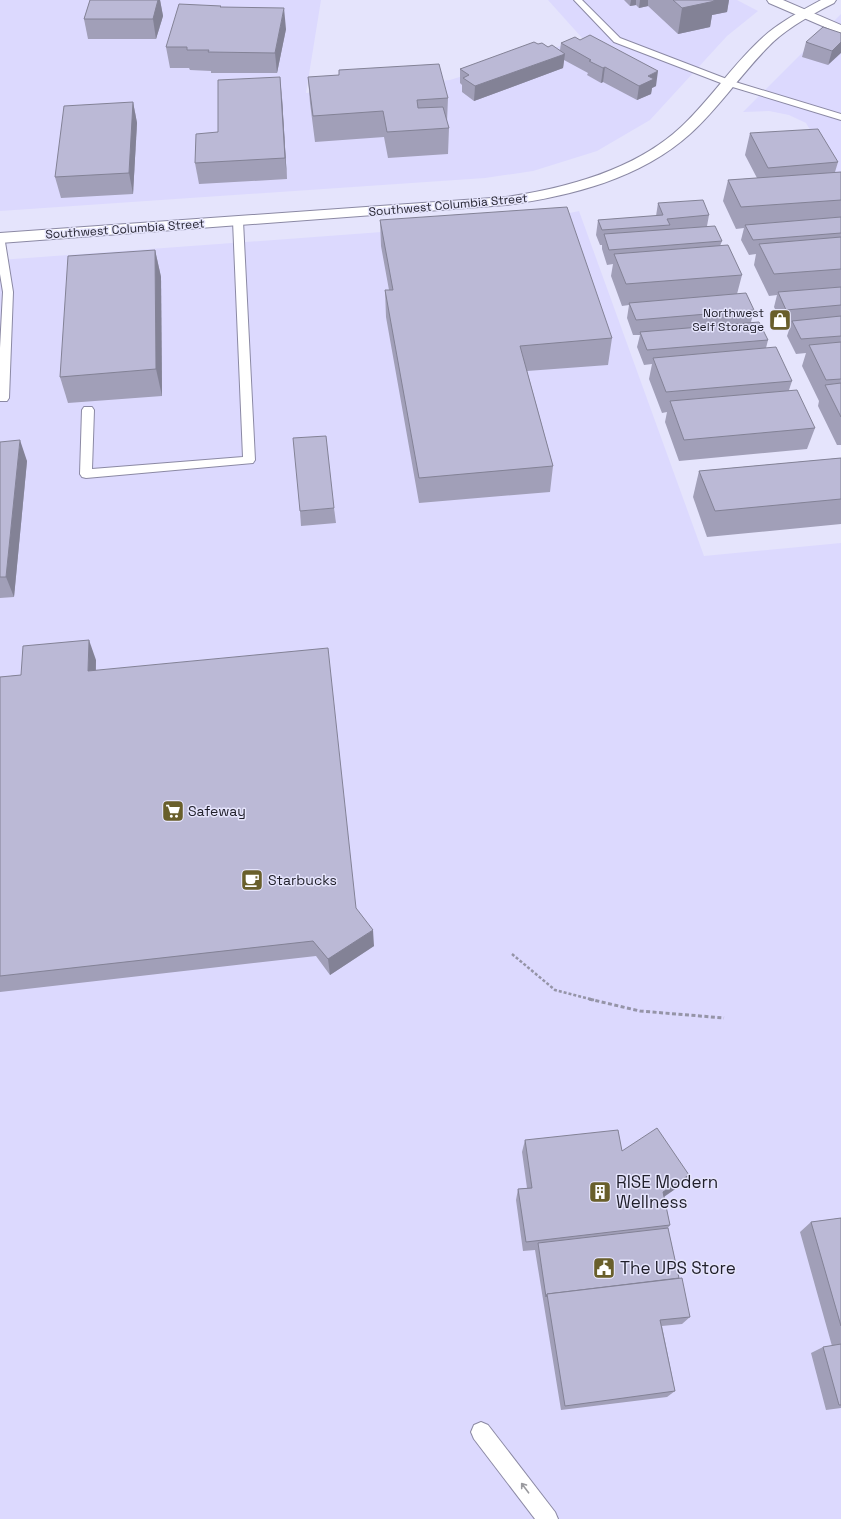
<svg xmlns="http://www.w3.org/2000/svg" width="841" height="1519" font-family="'Space Grotesk',sans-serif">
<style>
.built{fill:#dcd9fe}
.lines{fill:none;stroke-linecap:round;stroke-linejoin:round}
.lane-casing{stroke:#8b89a4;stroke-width:2}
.street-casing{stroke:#8b89a4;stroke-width:2}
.secondary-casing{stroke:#8b89a4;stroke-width:2}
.path-far1{stroke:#9594a7;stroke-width:2.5;stroke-dasharray:3 2;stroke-linecap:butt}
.path{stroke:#9594a7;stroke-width:3;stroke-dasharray:4 2.5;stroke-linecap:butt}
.lane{fill:#fff;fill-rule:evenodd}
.street{fill:#fff;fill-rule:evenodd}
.secondary{fill:#fff;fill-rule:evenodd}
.wall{fill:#a19fb8}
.shaded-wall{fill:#838296}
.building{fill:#bbb9d6;stroke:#838296}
.oneway{stroke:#9a9a9f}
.labels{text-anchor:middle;stroke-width:3;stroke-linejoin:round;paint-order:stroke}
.far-street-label{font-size:12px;fill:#1f1e29;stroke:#e5e4fc}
.far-poi-label{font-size:12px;fill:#1f1e29;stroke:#e5e4fc;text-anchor:end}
.poi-label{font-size:14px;fill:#1f1e29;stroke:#e5e4fc;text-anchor:start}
.near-poi-label{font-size:17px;fill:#1f1e29;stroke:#e5e4fc;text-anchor:start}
</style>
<rect width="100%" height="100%" fill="#e5e4fc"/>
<!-- built -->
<g class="built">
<path d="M0,0H321L306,93L450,80L583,39L548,0H737L758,11L727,36L650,120L597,151L533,171L485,178L0,211Z"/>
<path d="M841,14V183L806,123L789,115L769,111L743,112Z"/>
<path d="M579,211L704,556L841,543V1519H0V260L532,221Z"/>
</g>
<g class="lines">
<!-- lane casing -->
<g class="lane-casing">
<g id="lane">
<path d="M574,0H582L620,38L732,81L841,114V120L726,85L614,42Z"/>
<path d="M238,218L243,221L255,460L253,463L86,478L82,477L80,474L82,410L84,407H92L94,410L92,469L243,457L233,221Z"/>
<path d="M0,239L5,242L13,292L9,398L7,401H0V348L3,292L0,274Z"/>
<path d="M481,1422L488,1425L555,1512L558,1519H535L474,1439L471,1432L474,1425Z"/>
</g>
</g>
<!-- street casing -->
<g class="street-casing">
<path id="street" d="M767,0H783L841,25V34L769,3Z"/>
</g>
<!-- secondary casing -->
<g class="secondary-casing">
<path id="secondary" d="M821,0H836L834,3C814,13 784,30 769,46C741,74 719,108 690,134C640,179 571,196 506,205L0,243V233L506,197C567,188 635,170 681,127C709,101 731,67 760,40C776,24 801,11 821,0Z"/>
</g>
<!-- path-far1 -->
<path class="path-far1" d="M512,954L555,990L594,1000"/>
<!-- path -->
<path class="path" d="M589,999L640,1011L724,1018"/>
<!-- lane -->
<use href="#lane" class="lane"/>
<!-- street -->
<use href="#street" class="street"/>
<!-- secondary -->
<use href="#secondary" class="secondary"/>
</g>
<!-- wall -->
<g class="wall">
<path d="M90,0H160L163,16L156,39H88L84,19Z"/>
<path d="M624,0H729L727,12L712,15L710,27L678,34L648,6L639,8L636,5L630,6Z"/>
<path d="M221,6V7L286,29L277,73H211V71L190,70L189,68H170L166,47Z"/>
<path d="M841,33L828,65L802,57L806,42Z"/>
<path d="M561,43L656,86L652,88L651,94L637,100L603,82L601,83L587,75L588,73L564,60L563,68L474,101L462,92V85L460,83V69L538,44L560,50Z"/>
<path d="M308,77L448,98L447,122L449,128L448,154L388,158L384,137L315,142L310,103Z"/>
<path d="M282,98L287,179L199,184L195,163L218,132Z"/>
<path d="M133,102L137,123L133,194L61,198L55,177Z"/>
<path d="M750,133L838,162L835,172H841V445H837L818,406L819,401L802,366L806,353L796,354L787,336L791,324H782L774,307L777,295L769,296L754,265L756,254L749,255L741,240L744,228L736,229L723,201L728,180L757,178L745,155Z"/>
<path d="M658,203L709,215L707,226L722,241L720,246L742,275L737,294L754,310L751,322L768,340L766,348L792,381L789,390L815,428L807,449L679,461L665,422L667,412L662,413L649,379L652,364L644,365L637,347L640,335H633L627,318L629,305L622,306L611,276L613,264L607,265L602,249V245H600L596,235L598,220L656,216Z"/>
<path d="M380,220L612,338L608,365L527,371L553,466L550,492L419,503L386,317L385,290H389L381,246Z"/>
<path d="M155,250L161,277L162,396L68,403L60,377Z"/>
<path d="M0,442L27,461L14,597L0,598Z"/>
<path d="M841,458V524L707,537L693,497L699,471Z"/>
<path d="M334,508L336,523L301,526L300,511Z"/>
<path d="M96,660V670L356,908L374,946L330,975L316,956L0,992V677L21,675Z"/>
<path d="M525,1140L622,1151L681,1185L664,1197L670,1225L668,1228L679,1278L690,1317L682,1324L662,1326L675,1391L667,1397L561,1410L535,1250L523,1251L516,1200L518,1189L527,1188L522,1152Z"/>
<path d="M841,1218V1408L826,1410L811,1353L823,1347L832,1346L800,1232L811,1222Z"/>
</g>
<!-- shaded-wall -->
<g class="shaded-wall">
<path d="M153,0H160L163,16L156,39L153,19Z"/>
<path d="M631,0H636V5L630,6Z"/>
<path d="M640,0H648V6L639,8Z"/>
<path d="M703,0H729L727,12L712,15L710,27L678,34L682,8Z"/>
<path d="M284,8L286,29L277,73L275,53Z"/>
<path d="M841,42V53L828,65L832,51Z"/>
<path d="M565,54L563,68L474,101L475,86Z"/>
<path d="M605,67L603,82L601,83L603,68Z"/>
<path d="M658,71L656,86L652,88L651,94L637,100L639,86L648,76Z"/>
<path d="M280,77L282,98L287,179L285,158Z"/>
<path d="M133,102L137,123L133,194L129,173Z"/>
<path d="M155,250L161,277L162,396L156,369Z"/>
<path d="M20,440L27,461L14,597L6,577Z"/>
<path d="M89,640L96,660L95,690L88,671Z"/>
<path d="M373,930L374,946L330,975L328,959Z"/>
<path d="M689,1175L681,1185L656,1202L663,1192Z"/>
</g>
<!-- building -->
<g class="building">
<path d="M90,0H158L153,19H84Z"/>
<path d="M673,0H713L715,1L682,8Z"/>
<path d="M179,4L221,6L220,7L284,8L275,53L208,52L209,50H187V47H166Z"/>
<path d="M823,27L841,33V42L832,51L806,42Z"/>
<path d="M590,35L658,71L648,76L654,79L639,86L605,67L603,68L589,61L591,60L561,43L575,37L580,40Z"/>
<path d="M534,42L538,44L542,43L548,47L552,45L565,54L475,86L463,78L469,75L460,69Z"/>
<path d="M439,64L448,98L417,100L418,108L443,107L449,128L387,132L383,111L313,116L308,77L339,75V70Z"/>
<path d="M280,77L285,158L195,163L196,134L218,132V80Z"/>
<path d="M133,102L129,173L55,177L64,106Z"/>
<path d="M818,129L838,162L768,168L750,133Z"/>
<path d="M841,172V200L741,207L728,180Z"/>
<path d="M703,200L709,215L667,219L670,225L602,230L598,220L663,215L658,203Z"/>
<path d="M567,207L612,338L520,346L553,466L419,478L385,290H393L380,220Z"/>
<path d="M841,217V233L753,240L745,225Z"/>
<path d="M715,226L722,241L609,250L604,234Z"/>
<path d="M841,237V269L774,274L759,244Z"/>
<path d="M728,245L742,275L626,284L614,254Z"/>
<path d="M155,250L156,369L60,377L68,256Z"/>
<path d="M841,287V305L786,310L778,292Z"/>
<path d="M746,293L754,310L636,320L629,303Z"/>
<path d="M841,316V336L801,339L792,321Z"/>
<path d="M759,322L768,340L647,350L640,332Z"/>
<path d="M841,342V379L826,380L809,345Z"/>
<path d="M776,347L792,381L666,392L653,358Z"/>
<path d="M841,383V417L825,385Z"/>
<path d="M797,390L815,428L684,440L670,401Z"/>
<path d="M326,436L334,508L300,511L293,438Z"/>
<path d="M20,440L6,577H0V442Z"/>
<path d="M841,458V499L715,511L699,471Z"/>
<path d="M89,640L88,671L328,648L356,908L373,930L328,959L313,941L0,976V677L21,675L23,646Z"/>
<path d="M657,1128L689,1175L663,1192L670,1225L526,1242L518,1189L532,1188L525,1140L618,1130L622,1151Z"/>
<path d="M841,1218V1326L811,1222Z"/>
<path d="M668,1228L679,1278L547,1294L546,1297L538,1243Z"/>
<path d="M682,1278L690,1317L660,1320L675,1391L565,1406L547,1294Z"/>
<path d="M841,1344V1405H839L823,1347Z"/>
</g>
<!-- one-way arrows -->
<defs><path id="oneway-shaft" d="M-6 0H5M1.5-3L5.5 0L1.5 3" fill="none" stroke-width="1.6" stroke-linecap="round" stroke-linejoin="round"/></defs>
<use class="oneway" href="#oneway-shaft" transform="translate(525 1488) rotate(-127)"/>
<!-- icons -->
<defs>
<g id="shop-square" transform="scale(1.15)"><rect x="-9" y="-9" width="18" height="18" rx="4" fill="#695f2b" stroke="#e5e4fc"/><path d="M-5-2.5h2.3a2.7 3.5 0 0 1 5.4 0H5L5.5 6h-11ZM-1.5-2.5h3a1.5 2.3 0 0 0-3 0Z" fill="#fff"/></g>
<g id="supermarket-square" transform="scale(1.15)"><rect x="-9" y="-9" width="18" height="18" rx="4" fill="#695f2b" stroke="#e5e4fc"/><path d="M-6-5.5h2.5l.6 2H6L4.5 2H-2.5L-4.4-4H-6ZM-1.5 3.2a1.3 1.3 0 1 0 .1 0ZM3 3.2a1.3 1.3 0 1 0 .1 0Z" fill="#fff"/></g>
<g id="cafe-square" transform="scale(1.15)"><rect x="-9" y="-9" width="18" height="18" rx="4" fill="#695f2b" stroke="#e5e4fc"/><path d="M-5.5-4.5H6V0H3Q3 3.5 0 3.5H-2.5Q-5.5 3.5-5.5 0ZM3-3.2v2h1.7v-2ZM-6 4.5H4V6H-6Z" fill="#fff"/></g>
<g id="building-square" transform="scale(1.15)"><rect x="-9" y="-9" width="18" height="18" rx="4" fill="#695f2b" stroke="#e5e4fc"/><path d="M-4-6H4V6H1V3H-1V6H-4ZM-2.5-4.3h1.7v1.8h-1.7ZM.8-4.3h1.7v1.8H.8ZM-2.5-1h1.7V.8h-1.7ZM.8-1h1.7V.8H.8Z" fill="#fff"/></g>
<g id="civic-square" transform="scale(1.15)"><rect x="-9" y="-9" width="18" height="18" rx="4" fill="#695f2b" stroke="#e5e4fc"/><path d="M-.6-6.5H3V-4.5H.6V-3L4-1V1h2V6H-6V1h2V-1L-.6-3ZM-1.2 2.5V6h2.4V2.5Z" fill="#fff"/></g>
</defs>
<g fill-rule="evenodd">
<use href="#shop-square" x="780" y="320"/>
<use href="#supermarket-square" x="173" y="811"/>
<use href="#cafe-square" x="252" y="880"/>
<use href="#building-square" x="600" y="1192"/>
<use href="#civic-square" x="604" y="1268"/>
</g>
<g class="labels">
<!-- far-street labels -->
<g class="far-street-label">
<text transform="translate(448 205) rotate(-5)" y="4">Southwest Columbia Street</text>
<text transform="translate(125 229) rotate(-4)" y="4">Southwest Columbia Street</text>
</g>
<!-- far-poi labels -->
<g class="far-poi-label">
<text x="764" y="317">Northwest<tspan x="764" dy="14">Self Storage</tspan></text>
</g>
<!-- poi labels -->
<g class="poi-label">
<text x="188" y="816">Safeway</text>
<text x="268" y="885">Starbucks</text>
</g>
<!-- near-poi labels -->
<g class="near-poi-label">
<text x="616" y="1188">RISE Modern<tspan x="616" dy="20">Wellness</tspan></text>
<text x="620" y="1274">The UPS Store</text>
</g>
</g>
</svg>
